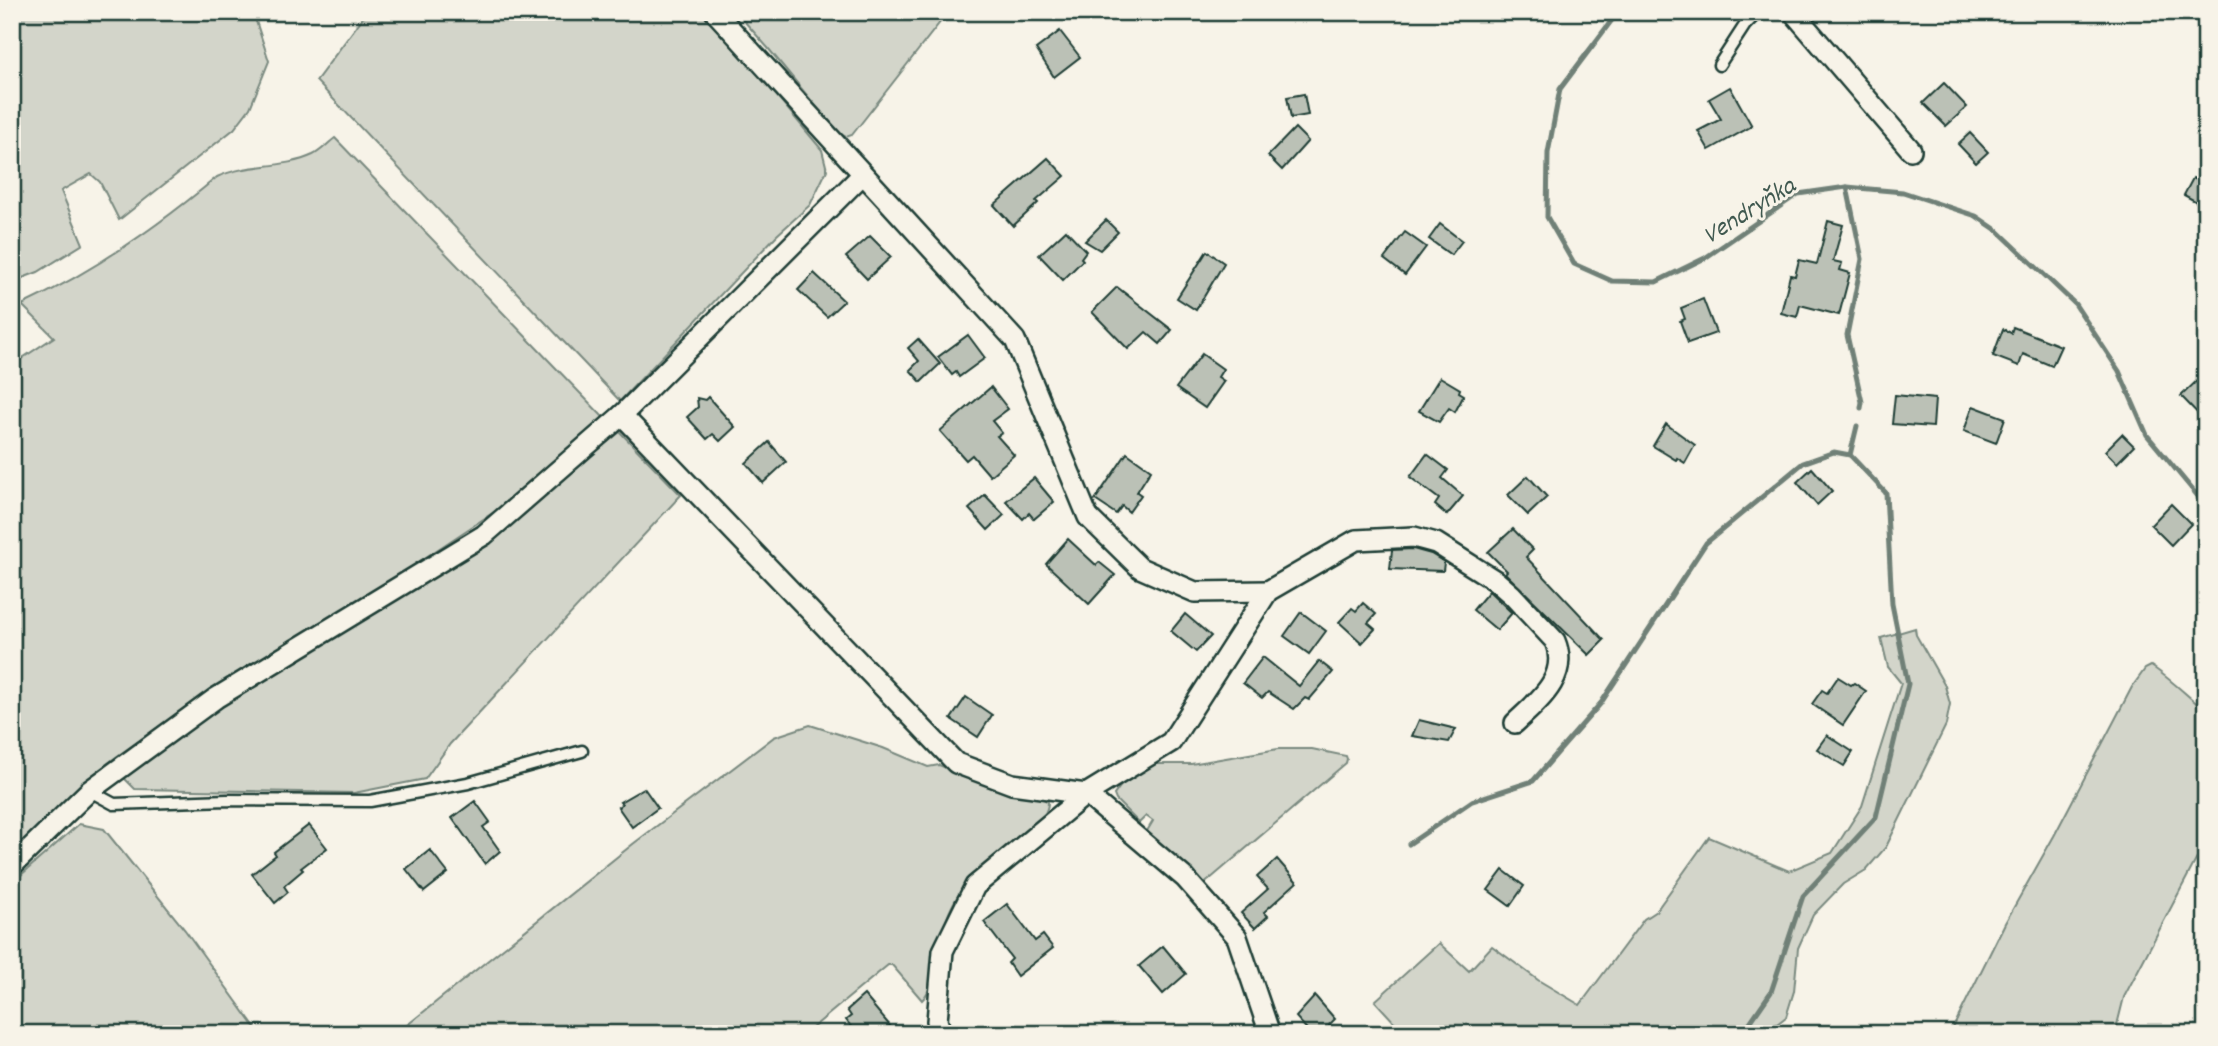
<svg xmlns="http://www.w3.org/2000/svg" width="2218" height="1046" font-family="Dekko,sans-serif">
<style>
.green{fill:#d3d5ca;stroke:#79897f;stroke-width:2}
.lines{fill:none;stroke-linecap:round;stroke-linejoin:round}
.stream{stroke:#6f8077;stroke-width:5}
.building{fill:#bbc1b6;stroke:#1f3d34;stroke-width:2}
.lane-casing{stroke:#1f3d34;stroke-width:15}
.street-casing{stroke:#1f3d34;stroke-width:24}
.lane{stroke:#f7f3e8;stroke-width:10}
.street{stroke:#f7f3e8;stroke-width:19}
.labels{text-anchor:middle;stroke-width:6;stroke-linejoin:round;paint-order:stroke}
.water-label{font-size:26px;font-style:italic;fill:#405950;stroke:#f7f3e8}
</style>
<rect width="100%" height="100%" fill="#f7f3e8"/>
<filter id="ink" filterUnits="userSpaceOnUse"><feTurbulence type="fractalNoise" baseFrequency=".0143" numOctaves="2"/><feDisplacementMap in="SourceGraphic" scale="14" xChannelSelector="R" yChannelSelector="G"/><feConvolveMatrix kernelMatrix="1 2 1 2 8 2 1 2 1" color-interpolation-filters="sRGB"/></filter>
<g filter="url(#ink)">
<!-- green -->
<g class="green">
<path d="M12,12H253L269,61L250,108L234,129L119,220L100,182L91,174L61,191L83,244L38,272L12,282Z"/>
<path d="M367,12H453L462,18L467,12H703L725,34L822,150L827,170L810,205L777,235L620,401L316,81Z"/>
<path d="M736,12H948L852,135L846,137L838,133L768,48Z"/>
<path d="M335,138L604,418L503,506L405,571L211,690L116,757L81,784L12,856V365L54,337L22,305C93,272 157,227 217,177C247,163 283,169 313,155C321,151 328,143 335,138Z"/>
<path d="M620,432L681,495L450,744L425,779L354,793L135,789L124,778L136,764L164,741L503,527Z"/>
<path d="M1915,628L1916,635L1945,686L1950,704L1946,725L1886,847L1866,870L1843,884L1813,915L1798,948L1794,991L1786,1017L1764,1034H1405L1375,1001L1439,943L1469,971L1492,946L1538,980L1580,1005L1644,919L1656,911L1709,837L1789,871L1832,853L1862,806L1901,683L1888,667L1881,638Z"/>
<path d="M2151,666C2171,679 2187,696 2206,711V841L2124,997L2117,1025V1034H1950L2005,923L2054,836L2132,687L2145,669Z"/>
<path d="M810,725L883,748L928,767L939,765L1003,791L1040,797L1048,802C1049,831 976,869 959,894C952,904 945,921 942,934C936,952 935,988 922,1000L892,965H888L805,1034H396L633,844L774,737Z"/>
<path d="M1278,749H1312L1346,756L1347,759L1346,763L1202,886L1147,831L1153,821L1146,816L1139,823L1116,800L1114,795L1122,784L1154,764H1191Z"/>
<path d="M79,824L104,829L185,930L260,1034H12V883Z"/>
</g>
<g class="lines">
<!-- stream -->
<g class="stream">
<path d="M1618,12L1560,89L1548,153L1547,217L1574,264L1612,281L1656,282L1705,258L1798,194L1847,187L1903,192L1976,216L1998,231L2075,304L2119,371L2147,435L2206,506"/>
<path d="M1847,187L1862,259L1847,335L1862,402L1861,408"/>
<path d="M1409,844L1472,801L1533,781L1601,703L1706,543L1803,463L1834,452L1850,455"/>
<path d="M1742,1034L1771,992L1803,896L1876,817L1908,684L1892,604L1886,493L1850,455L1857,426"/>
</g>
</g>
<!-- building -->
<g class="building">
<path d="M1060,31L1080,57L1054,77L1036,49Z"/>
<path d="M1944,83L1967,107L1946,126L1923,103Z"/>
<path d="M1730,87L1752,126L1709,150L1698,131L1721,119L1709,99Z"/>
<path d="M1304,94L1308,115L1291,118L1287,97Z"/>
<path d="M1295,128L1308,141L1282,170L1268,156Z"/>
<path d="M1970,133L1988,152L1976,163L1958,144Z"/>
<path d="M1048,158L1065,176L1036,201L1038,203L1013,226L994,205Z"/>
<path d="M2193,178L2206,185V207L2184,195Z"/>
<path d="M1106,220L1118,232L1100,250L1085,241Z"/>
<path d="M1828,221L1843,225L1833,261L1842,263L1840,270L1850,273L1839,315L1800,305L1797,317L1781,313L1790,275L1795,276L1799,260L1817,264Z"/>
<path d="M1440,224L1462,241L1451,255L1429,239Z"/>
<path d="M1066,230L1086,251L1081,258L1083,260L1063,280L1039,255Z"/>
<path d="M1405,232L1426,247L1405,275L1384,259Z"/>
<path d="M870,236L891,257L867,279L846,257Z"/>
<path d="M1207,251L1224,263L1196,310L1177,298Z"/>
<path d="M814,273L844,301L827,317L798,290Z"/>
<path d="M1117,287L1172,330L1160,344L1146,332L1128,349L1092,312Z"/>
<path d="M1703,299L1716,333L1688,343L1680,321L1685,319L1681,308Z"/>
<path d="M2013,327L2061,346L2052,366L2023,354L2019,366L1993,356L2003,329L2011,333Z"/>
<path d="M968,335L985,358L959,377L956,372L952,375L938,357Z"/>
<path d="M918,339L940,364L921,382L910,370L919,361L908,348Z"/>
<path d="M1202,354L1223,369L1218,377L1224,381L1205,408L1176,388Z"/>
<path d="M2206,372V422L2181,396Z"/>
<path d="M1440,377L1460,389L1459,392L1464,395L1455,412L1449,408L1439,422L1419,411Z"/>
<path d="M991,387L1008,409L992,421L1002,433L997,436L1014,455L990,476L972,455L966,460L940,431Z"/>
<path d="M1895,395L1935,399L1933,427L1892,424Z"/>
<path d="M708,397L735,427L720,441L713,434L707,439L687,417L698,407L697,398L705,400Z"/>
<path d="M1973,406L2005,418L1996,443L1964,431Z"/>
<path d="M1666,424L1695,445L1685,463L1677,458L1676,460L1653,446Z"/>
<path d="M2122,434L2134,446L2117,463L2105,451Z"/>
<path d="M769,442L786,462L763,483L746,463Z"/>
<path d="M1127,453L1151,470L1137,492L1141,495L1129,512L1122,506L1116,514L1095,500Z"/>
<path d="M1427,454L1448,470L1442,478L1463,496L1447,515L1435,505L1439,499L1410,477Z"/>
<path d="M1812,468L1832,491L1817,505L1797,482Z"/>
<path d="M1528,476L1547,497L1528,515L1508,495Z"/>
<path d="M1034,478L1054,502L1034,519L1029,513L1023,519L1006,501Z"/>
<path d="M985,495L1004,515L988,530L969,509Z"/>
<path d="M2171,504L2191,524L2171,545L2151,525Z"/>
<path d="M1513,529L1533,550L1526,557L1604,640L1589,655L1505,573L1507,571L1488,552Z"/>
<path d="M1068,539L1096,565L1099,562L1115,575L1089,604L1046,564Z"/>
<path d="M1413,549L1431,554L1444,562L1443,571L1390,569L1392,550Z"/>
<path d="M1489,591L1512,613L1497,630L1473,610Z"/>
<path d="M1363,603L1376,614L1368,623L1375,629L1362,643L1339,622L1352,608L1356,611Z"/>
<path d="M1301,612L1326,631L1309,654L1284,636Z"/>
<path d="M1185,614L1211,636L1196,652L1171,631Z"/>
<path d="M1263,657L1299,686L1319,661L1333,672L1309,700L1305,698L1294,709L1268,692L1262,698L1243,683Z"/>
<path d="M1838,677L1851,685L1854,683L1866,691L1843,725L1812,704L1822,690L1827,693Z"/>
<path d="M966,697L992,715L978,737L951,719Z"/>
<path d="M1419,720L1456,729L1449,742L1412,736Z"/>
<path d="M1827,735L1853,752L1844,766L1817,749Z"/>
<path d="M644,788L658,808L632,827L618,807L622,804L620,802Z"/>
<path d="M475,801L490,822L483,827L500,851L485,864L452,818Z"/>
<path d="M309,825L327,848L301,868L303,870L284,886L288,892L275,903L252,874L276,855L274,852Z"/>
<path d="M430,850L448,873L424,892L406,869Z"/>
<path d="M1277,859L1297,882L1264,912L1268,916L1255,928L1241,913L1268,889L1257,877Z"/>
<path d="M1503,870L1524,886L1510,906L1488,890Z"/>
<path d="M1007,904L1035,941L1043,935L1053,948L1017,976L1008,963L1012,959L984,922Z"/>
<path d="M1163,946L1186,974L1163,994L1139,966Z"/>
<path d="M864,995L891,1027L883,1034H857L846,1020L851,1016L847,1010Z"/>
<path d="M1315,996L1335,1019L1329,1025L1336,1034H1311L1296,1017Z"/>
</g>
<g class="lines">
<!-- lane casing -->
<g class="lane-casing">
<g id="lane">
<path d="M1719,65L1745,25L1758,12"/>
<path d="M90,791L114,804L227,800L370,801L468,783L582,751"/>
</g>
</g>
<!-- street casing -->
<g class="street-casing">
<g id="street">
<path d="M715,12L1015,340L1088,517L1140,568L1195,592L1268,591"/>
<path d="M1793,12L1911,150"/>
<path d="M622,415L956,763L1012,784L1086,794L975,886L943,951L937,1021L942,1034"/>
<path d="M12,866L89,791L216,698L484,535L622,415L862,175"/>
<path d="M1270,1034L1237,937L1185,878L1086,794L1171,742L1268,591L1356,540L1414,537L1436,543L1496,581L1512,595L1555,641C1570,677 1538,701 1515,723"/>
</g>
</g>
<!-- lane -->
<use href="#lane" class="lane"/>
<!-- street -->
<use href="#street" class="street"/>
</g>
</g>
<g class="labels">
<!-- water labels -->
<g class="water-label">
<text transform="translate(1748 209) rotate(-32)" y="9">Vendryňka</text>
</g>
</g>
<!-- margin -->
<rect width="2218" height="1046" fill="none" stroke="#f7f3e8" stroke-width="42"/>
<rect x="21" y="21" width="2176" height="1004" fill="none" stroke="#1f3d34" stroke-width="2.5" filter="url(#ink)"/>
</svg>
